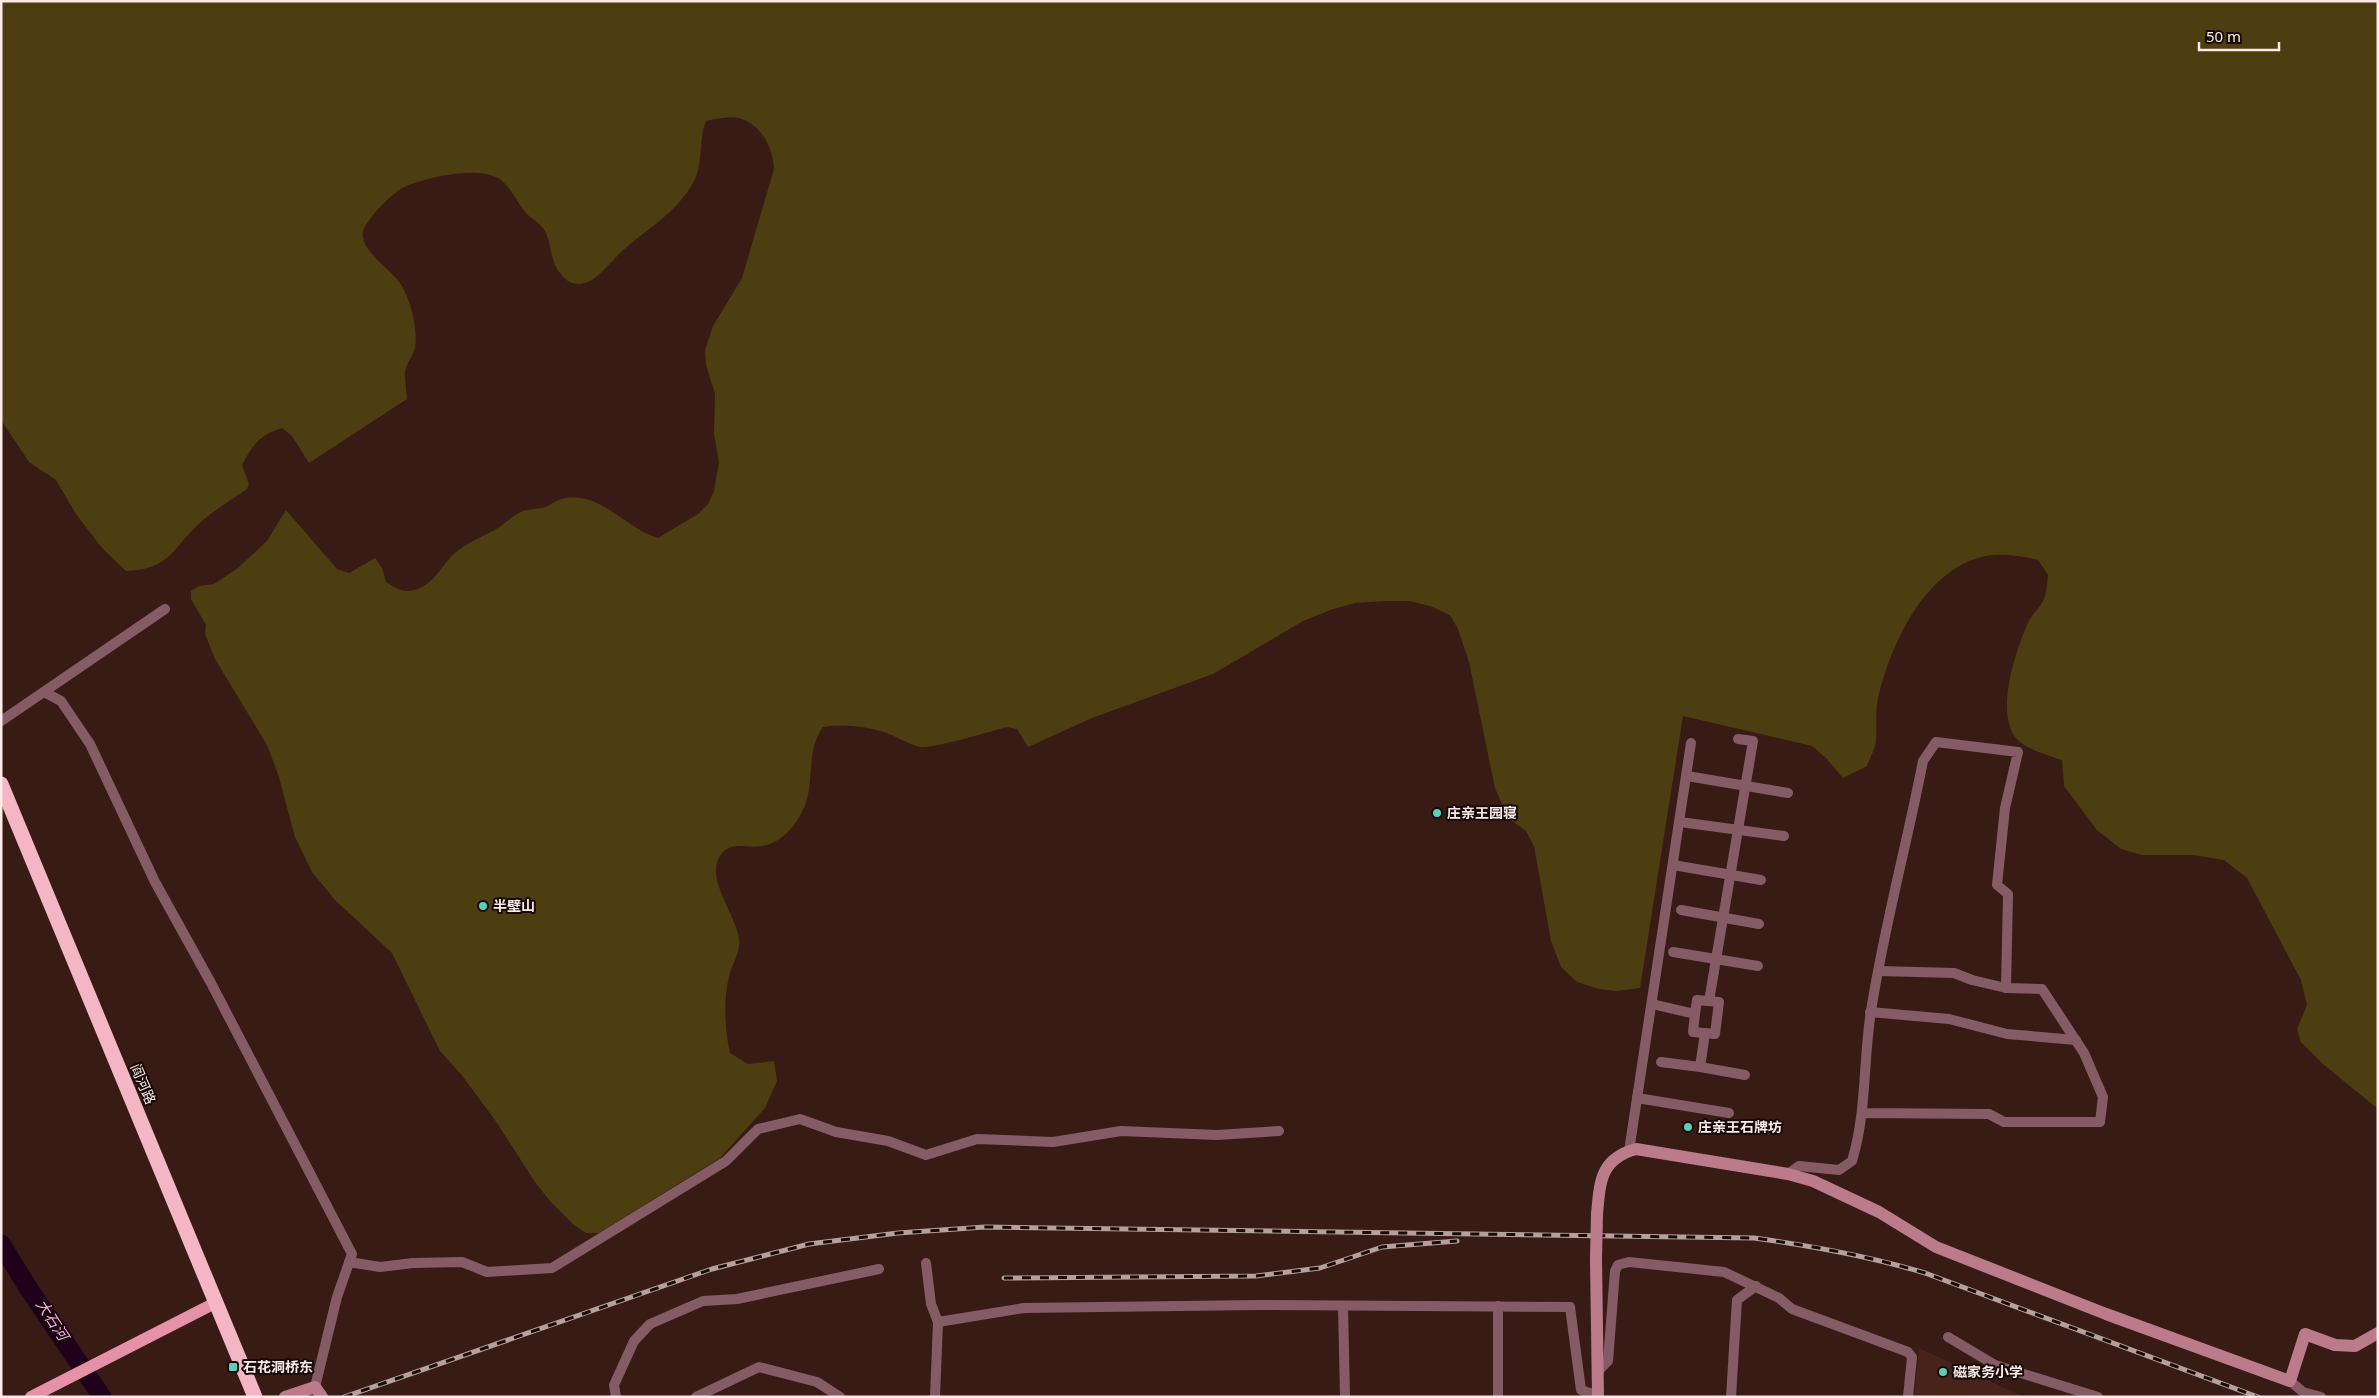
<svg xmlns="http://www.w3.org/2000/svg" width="2379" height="1398" font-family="'Noto Sans','Noto Sans SC',sans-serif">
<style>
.built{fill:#47231c}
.green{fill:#4c3e10}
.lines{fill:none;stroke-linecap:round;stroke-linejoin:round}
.river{stroke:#20011c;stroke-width:19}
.street{stroke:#855c66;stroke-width:10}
.secondary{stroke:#bb7b8b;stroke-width:12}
.primary{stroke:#e592a8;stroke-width:12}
.highway{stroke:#f4b6c5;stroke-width:15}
.rail-casing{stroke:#b5a09c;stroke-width:5}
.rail{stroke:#170a07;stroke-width:3;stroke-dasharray:9;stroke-linecap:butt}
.secondary-bridge{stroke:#bb7b8b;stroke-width:12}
.poi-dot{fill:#5bcebb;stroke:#170a07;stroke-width:2}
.labels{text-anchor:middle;stroke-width:4;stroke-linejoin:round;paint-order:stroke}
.poi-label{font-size:14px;font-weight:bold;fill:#fcebe8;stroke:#170a07;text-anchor:start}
.street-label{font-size:14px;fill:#fcebe8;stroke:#170a07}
.water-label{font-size:15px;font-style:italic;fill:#faacec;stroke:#170a07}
</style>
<rect width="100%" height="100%" fill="#381b15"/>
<!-- built -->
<path class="built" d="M1919,1348L2020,1395V1397H1914Z"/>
<!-- green -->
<path class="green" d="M1,1H2378V1109L2323,1064L2301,1042L2297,1029L2307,1005L2301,980L2247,878L2224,860L2193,855H2142L2121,849L2097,830L2064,786L2062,760C2048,755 2027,750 2017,739C1994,715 2016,649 2028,623C2031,615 2039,609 2043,601C2047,594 2047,583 2048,575L2038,560C2022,556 2003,553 1985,556C1925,569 1890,645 1878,699C1875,712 1877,727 1876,741C1875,749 1870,758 1867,766L1843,778L1826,758L1812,746L1683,716L1640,988L1616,991L1599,989L1577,982L1561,967L1551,941L1534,846L1526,831L1508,818L1495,788L1469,662L1458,629L1450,615L1430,606L1409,601H1385L1355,603L1333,609L1303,621L1213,674L1092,718L1028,747L1017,729L1007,727C992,731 932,749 920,747C908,744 896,736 884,732C864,726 843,724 823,727C804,753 817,786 801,814C793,829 780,843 762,846C747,849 731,840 720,856C705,878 736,915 739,938C741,953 732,963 729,977C723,999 725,1031 730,1053L748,1064L774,1061L777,1081L765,1108L720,1158L599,1233H586L574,1225L550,1201L535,1182L495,1120L460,1073L440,1051L392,953L335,900L312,872L295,837L278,774L267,745L215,659L205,634L206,625L191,599V591L199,586L214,584L238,568L267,541L286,510L337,569L349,573L375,558L382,568L386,582C395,588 403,593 414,590C435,585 441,565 455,553C468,542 484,536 498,528C506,523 514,514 523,511C530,509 536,509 542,508C550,506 557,499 566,498C603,493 626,529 658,538L698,514L708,504L714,491L719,462L714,434L715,394L706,365L705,350L713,326L742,278L774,169C773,149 763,127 742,119C731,115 717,119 706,121C698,141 704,164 693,183C676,213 647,229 622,251C613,260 603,272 592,280C585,284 575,286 568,281C548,265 554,250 545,231C540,223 535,221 529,216C518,205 513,190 501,180C481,164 423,178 402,188C392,194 365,220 363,232C360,252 393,270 402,286C411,302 418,329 415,348C413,356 406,364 405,372C405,381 406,390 407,399L309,463L292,436L282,428C259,435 253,445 242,465L249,484L247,489C231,500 214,510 200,523C171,549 171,569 126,571L102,548L76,514L56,480L29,462L1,420Z"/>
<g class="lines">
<!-- river -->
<path class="river" d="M1,1244L29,1289L102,1397"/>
<!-- street -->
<g class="street">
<path d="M44,692L61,701L90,744L155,882L211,983L352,1254L337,1297L315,1387"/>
<path d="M1,721L165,609"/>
<path d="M1687,776L1788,793"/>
<path d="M1680,822L1784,836"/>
<path d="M1673,865L1761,880"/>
<path d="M1681,910L1759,924"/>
<path d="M1673,952L1758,966"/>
<path d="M1879,971L1954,973L1972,980L2006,988"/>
<path d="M1709,1001L1753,741L1738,739"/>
<path d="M1652,1004L1695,1014L1697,1000L1719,1002L1715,1034L1693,1032L1695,1014"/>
<path d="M1870,1012L1949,1019L2007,1034L2076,1040"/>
<path d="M1661,1062L1700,1067L1705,1033"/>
<path d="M1700,1067L1745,1075"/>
<path d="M1637,1098L1729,1113"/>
<path d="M1629,1151L1691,743"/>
<path d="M1788,1174L1799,1166L1839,1170L1852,1161C1867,1111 1863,1061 1871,1011C1884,927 1907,844 1923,761L1936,742L2018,752L2005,808L1997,885L2008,894L2006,988L2042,989L2084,1053L2103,1097L2100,1122H2004L1989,1114L1863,1113"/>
<path d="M349,1262L380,1267L413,1263L462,1262L487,1272L552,1268L726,1161L758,1129L800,1119L836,1132L888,1141L926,1155L977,1139L1053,1142L1121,1131L1217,1135L1279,1131"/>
<path d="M926,1263L931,1304L938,1322L935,1397"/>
<path d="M1343,1306L1345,1397"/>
<path d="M938,1322L1024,1308L1258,1305L1570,1307L1581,1390L1598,1396"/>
<path d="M1948,1337L1995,1365L2098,1397"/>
<path d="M1598,1371L1608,1361L1615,1271L1618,1265L1629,1262L1724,1272L1779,1298L1792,1309L1908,1352L1912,1357L1908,1397"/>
<path d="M2290,1381L2303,1392L2321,1397"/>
<path d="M616,1397L614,1385L634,1341L650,1324L703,1301L737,1299L879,1269"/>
<path d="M696,1397L759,1367L817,1382L840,1397"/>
<path d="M1498,1397V1306"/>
<path d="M1731,1397L1737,1300L1756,1286"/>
</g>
<!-- secondary -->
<g class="secondary">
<path d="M1597,1214C1600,1182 1600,1159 1636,1149L1788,1174L1813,1181L1879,1212L1936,1247L2106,1314L2290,1381L2305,1334L2335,1345L2355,1346L2378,1333"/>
<path d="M1596,1259L1598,1397"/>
<path d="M285,1397L315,1387L322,1397"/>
</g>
<!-- primary -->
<path class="primary" d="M31,1397L217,1302"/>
<!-- highway -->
<path class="highway" d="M1,784L255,1397"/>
<!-- rail casing -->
<g class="rail-casing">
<g id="rail">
<path d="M1004,1278L1256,1276L1320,1268L1382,1247L1457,1241"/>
<path d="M344,1397L712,1269L809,1244L898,1233L985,1227L1754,1238C1813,1246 1869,1256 1925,1273L2258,1397"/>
</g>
</g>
<!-- rail -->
<use href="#rail" class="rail"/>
<!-- secondary-bridge -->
<path class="secondary-bridge" d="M1596,1259L1597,1214"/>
</g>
<!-- markers -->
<g class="poi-dot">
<circle cx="1437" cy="813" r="5"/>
<circle cx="483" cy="906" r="5"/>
<circle cx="1688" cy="1127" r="5"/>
<rect x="228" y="1362" width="10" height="10" rx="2.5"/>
<circle cx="1943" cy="1372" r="5"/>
</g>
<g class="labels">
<!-- poi labels -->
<g class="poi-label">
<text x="1447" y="818">庄亲王园寝</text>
<text x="493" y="911">半壁山</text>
<text x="1698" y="1132">庄亲王石牌坊</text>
<text x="243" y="1372">石花洞桥东</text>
<text x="1953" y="1377">磁家务小学</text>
</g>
<!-- street labels -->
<g class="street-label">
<text transform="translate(143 1084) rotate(67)" y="5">阎河路</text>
</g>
<!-- water labels -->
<g class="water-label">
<text transform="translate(52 1320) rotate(57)" y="5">大石河</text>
</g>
</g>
<!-- border -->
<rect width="2379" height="1398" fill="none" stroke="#fcebe8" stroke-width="5"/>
<!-- scale -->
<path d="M2199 42v8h80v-8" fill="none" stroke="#fcebe8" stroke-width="2.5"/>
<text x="2206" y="42" font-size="15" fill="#fcebe8" stroke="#170a07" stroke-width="4" paint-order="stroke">50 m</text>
</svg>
